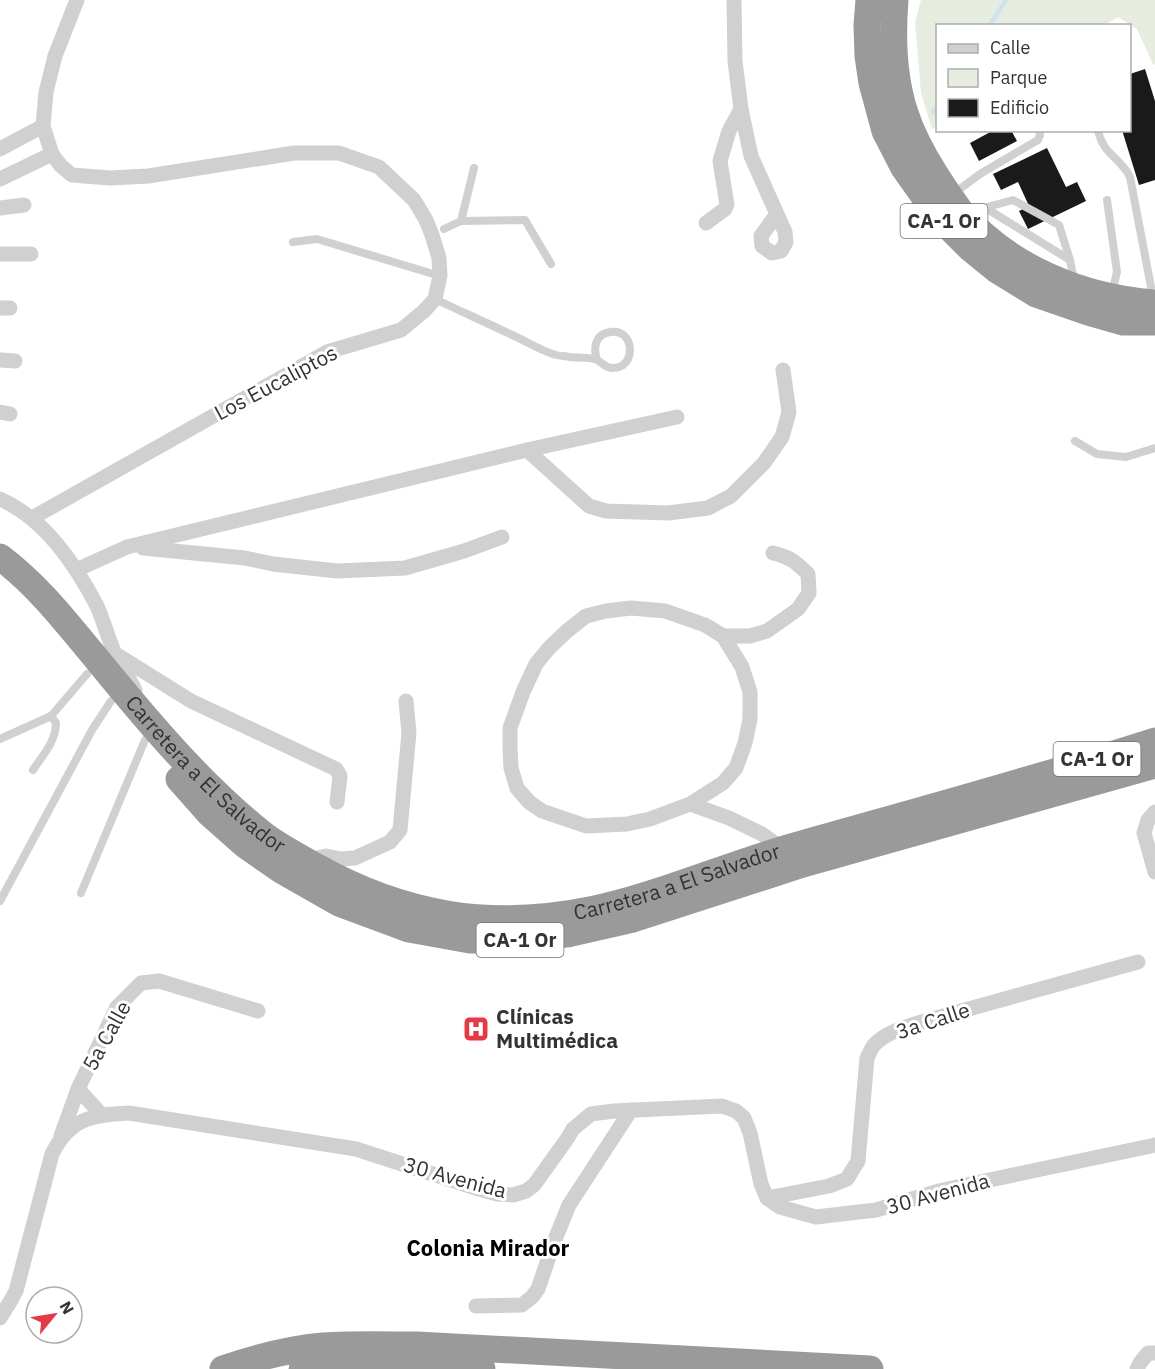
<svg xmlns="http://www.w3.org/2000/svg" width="1155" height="1369" font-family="'IBM Plex Sans',sans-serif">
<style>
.green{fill:#e6ecdf}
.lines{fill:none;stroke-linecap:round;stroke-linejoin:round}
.stream{stroke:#cfe2ee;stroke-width:4.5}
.building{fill:#1a1a1a}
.lane{stroke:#d0d0d0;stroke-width:8}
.street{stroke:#d0d0d0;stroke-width:15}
.highway{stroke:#9a9a9a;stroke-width:27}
.labels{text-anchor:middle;stroke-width:6;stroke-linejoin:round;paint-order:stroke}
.shield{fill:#fff;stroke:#707070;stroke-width:1.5}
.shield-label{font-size:20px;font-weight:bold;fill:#333}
.street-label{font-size:21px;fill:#333;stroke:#fff}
.poi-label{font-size:21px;font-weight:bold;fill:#333;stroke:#fff;text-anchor:start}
.neighbourhood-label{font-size:22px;font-weight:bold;fill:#000;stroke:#fff}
</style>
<rect width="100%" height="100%" fill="#fff"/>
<!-- green -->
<path class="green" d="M921,0H1155V65L1153,64L1137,29L1118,17L1103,26H938L937,126L932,129L921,93L915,22Z"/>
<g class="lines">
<!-- stream -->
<g class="stream">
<path d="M989,26L1006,0"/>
<path d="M933,112L938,106"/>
</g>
</g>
<!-- building -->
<g class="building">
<path d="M1145,69L1155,101V180L1139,185L1122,130H1130V74Z"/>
<path d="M994,130H1011L1017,141L979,161L970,143Z"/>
<path d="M1047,148L1066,187L1077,182L1086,201L1028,229L1019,211L1029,206L1018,182L1001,190L993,174Z"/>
</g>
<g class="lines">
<!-- lane -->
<g class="lane">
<path d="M1098,130C1103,155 1120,157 1130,177L1151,287"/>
<path d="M953,194L980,174L1038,140L1040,135L1039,130"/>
<path d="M1107,200L1117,272L1113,289"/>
<path d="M984,207L1070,260"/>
<path d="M969,212L1013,200L1059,225L1070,260L1074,280"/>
<path d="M461,221L474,168"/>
<path d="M444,229L461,221L525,220L551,264"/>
<path d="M293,242L317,239L440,276"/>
<path d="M435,299C460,311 485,322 510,334C524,340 541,351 556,355C560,356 565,356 570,357C576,358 592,357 597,360C603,363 605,368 613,368C637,368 635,328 610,332C595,334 593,348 597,360"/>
<path d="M1075,441L1097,454L1126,457L1155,448"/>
<path d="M0,739L51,716L87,674"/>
<path d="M33,770C43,755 56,741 56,723L51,716"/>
<path d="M81,893L145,740"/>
<path d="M0,901L92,730L111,701"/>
</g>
<!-- street -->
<g class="street">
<path d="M734,0L735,61L741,109L751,156L785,232L786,242L781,251L772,253L762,246L761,236L777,214"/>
<path d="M0,149L43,126"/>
<path d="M0,179L52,154"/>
<path d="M0,208L24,205"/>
<path d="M706,223L725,209L727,205L720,161L729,131L741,109"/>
<path d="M0,254H31"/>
<path d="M0,308H10"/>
<path d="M0,360L15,361"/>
<path d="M0,412L10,414"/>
<path d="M527,450L589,506L606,511L668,513L708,508L731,496L764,463L782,437L789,412L783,370"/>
<path d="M0,499C45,519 75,564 97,606C104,622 108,638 115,654C121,666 129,678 135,690"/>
<path d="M32,518L327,352L401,330L424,311L435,299L440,276L439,258L432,235L426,220L414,200L379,167L339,153H294L148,176L110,178L72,175L61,166L52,154L43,126L46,92L55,56L77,0"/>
<path d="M143,548L245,558L273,564L337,571L405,568L464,551L502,537"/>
<path d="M76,570L127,547L527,450L677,417"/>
<path d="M631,608L665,611L705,625L723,636L742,667L750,692V719L745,743L736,768L723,783L690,804L650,819L627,824L586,826L542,811L529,802L517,788L511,768L510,747V728L523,692L536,664L549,648L567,631L586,616L606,611Z"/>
<path d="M723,636H750L767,631L798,609L809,593L808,574C796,562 790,557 773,553"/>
<path d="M119,656L191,701L336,769L340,776L337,802"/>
<path d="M690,804L729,818L762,834L783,849"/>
<path d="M1155,812L1148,820L1144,833L1155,872"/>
<path d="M308,860L326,856L341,859L355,858L390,842L400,830L409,733L406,701"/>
<path d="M78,1089L101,1114"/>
<path d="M61,1136L78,1089L117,1007L141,983L159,981L258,1011"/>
<path d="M767,1198L829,1186L847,1179L858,1161L867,1058C869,1054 871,1049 874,1045C885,1033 903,1028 918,1023L1138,962"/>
<path d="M476,1306L522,1305L532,1297L538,1289L554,1242L569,1205L631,1110"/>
<path d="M0,1318L10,1302L16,1291L52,1154C70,1118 92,1115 129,1113L356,1149L479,1189L497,1194L513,1195L526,1191L534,1185L567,1139L573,1129L591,1114L614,1111L722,1106L736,1111L744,1118L750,1133L761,1184L767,1198L780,1207L816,1217L876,1210L939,1191L966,1185L1155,1145"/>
<path d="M1137,1369L1140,1363L1148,1353H1155"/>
</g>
<!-- highway -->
<g class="highway">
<path d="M869,0L867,25L868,56L872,83L885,131L904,168L931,206L943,221L970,248L997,270L1036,294L1088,312L1123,322H1155"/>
<path d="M895,0C892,38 893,77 905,113C912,135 923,155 935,174C943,187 952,200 961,212C1009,268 1083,298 1155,303"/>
<path id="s1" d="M0,557C39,586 69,626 100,663C150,724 202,786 264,835C280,847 298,856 315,866C404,916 490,930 590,910C661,895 729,864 798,845C918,811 1037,779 1155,741"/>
<path d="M179,779L210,814L245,845L281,870L339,903L409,929L470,940L516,941L567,934L633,919L803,864L1155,765"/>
<path d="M223,1369C255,1358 289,1349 323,1346C355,1344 386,1345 417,1345L870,1369"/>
<path d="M302,1369L320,1367L382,1363L482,1369"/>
</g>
</g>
<!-- icons -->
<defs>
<g id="hospital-square" transform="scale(1.35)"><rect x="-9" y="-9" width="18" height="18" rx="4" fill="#e63946" stroke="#fff"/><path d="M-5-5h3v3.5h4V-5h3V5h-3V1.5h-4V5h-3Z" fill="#fff"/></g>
</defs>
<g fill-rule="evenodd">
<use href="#hospital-square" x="476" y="1029"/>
</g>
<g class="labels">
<!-- shield labels -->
<g class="shield">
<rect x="900.5" y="204" width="87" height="34" rx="4.5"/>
<rect x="1053.5" y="742" width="87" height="34" rx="4.5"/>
<rect x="476.5" y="923" width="87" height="34" rx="4.5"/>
</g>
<g class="shield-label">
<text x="944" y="228">CA-1 Or</text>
<text x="1097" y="766">CA-1 Or</text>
<text x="520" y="947">CA-1 Or</text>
</g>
<!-- street labels -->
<g class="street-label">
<text transform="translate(276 383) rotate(-28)" y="7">Los Eucaliptos</text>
<text dy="7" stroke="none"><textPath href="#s1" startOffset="300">Carretera a El Salvador</textPath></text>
<text dy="7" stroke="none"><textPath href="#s1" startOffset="820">Carretera a El Salvador</textPath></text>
<text transform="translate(933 1021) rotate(-18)" y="7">3a Calle</text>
<text transform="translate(107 1036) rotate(-61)" y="7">5a Calle</text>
<text transform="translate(455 1178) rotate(15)" y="7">30 Avenida</text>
<text transform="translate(938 1194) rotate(-15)" y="7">30 Avenida</text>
</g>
<!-- poi labels -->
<g class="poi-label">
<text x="496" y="1024">Clínicas<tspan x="496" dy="24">Multimédica</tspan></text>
</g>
<!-- neighbourhood labels -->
<g class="neighbourhood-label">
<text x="488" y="1256">Colonia Mirador</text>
</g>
</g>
<!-- legend -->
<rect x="936" y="24" width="195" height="108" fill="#ffffff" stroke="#adadad" stroke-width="1.5"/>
<rect x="948" y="44" width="30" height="9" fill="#d0d0d0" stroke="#adadad" stroke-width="1.5"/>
<text x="990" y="54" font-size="18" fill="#333333">Calle</text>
<rect x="948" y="69" width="30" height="18" fill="#e6ecdf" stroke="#adadad" stroke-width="1.5"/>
<text x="990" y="84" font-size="18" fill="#333333">Parque</text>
<rect x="948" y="99" width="30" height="18" fill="#1a1a1a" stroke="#adadad" stroke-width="1.5"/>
<text x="990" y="114" font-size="18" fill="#333333">Edificio</text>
<!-- north arrow -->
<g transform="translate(54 1315) rotate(60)"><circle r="28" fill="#ffffff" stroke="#adadad" stroke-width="1.5"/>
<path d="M0-4.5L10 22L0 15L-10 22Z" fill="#e63946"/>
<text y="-9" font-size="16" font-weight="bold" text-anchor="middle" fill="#333333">N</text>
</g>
</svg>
